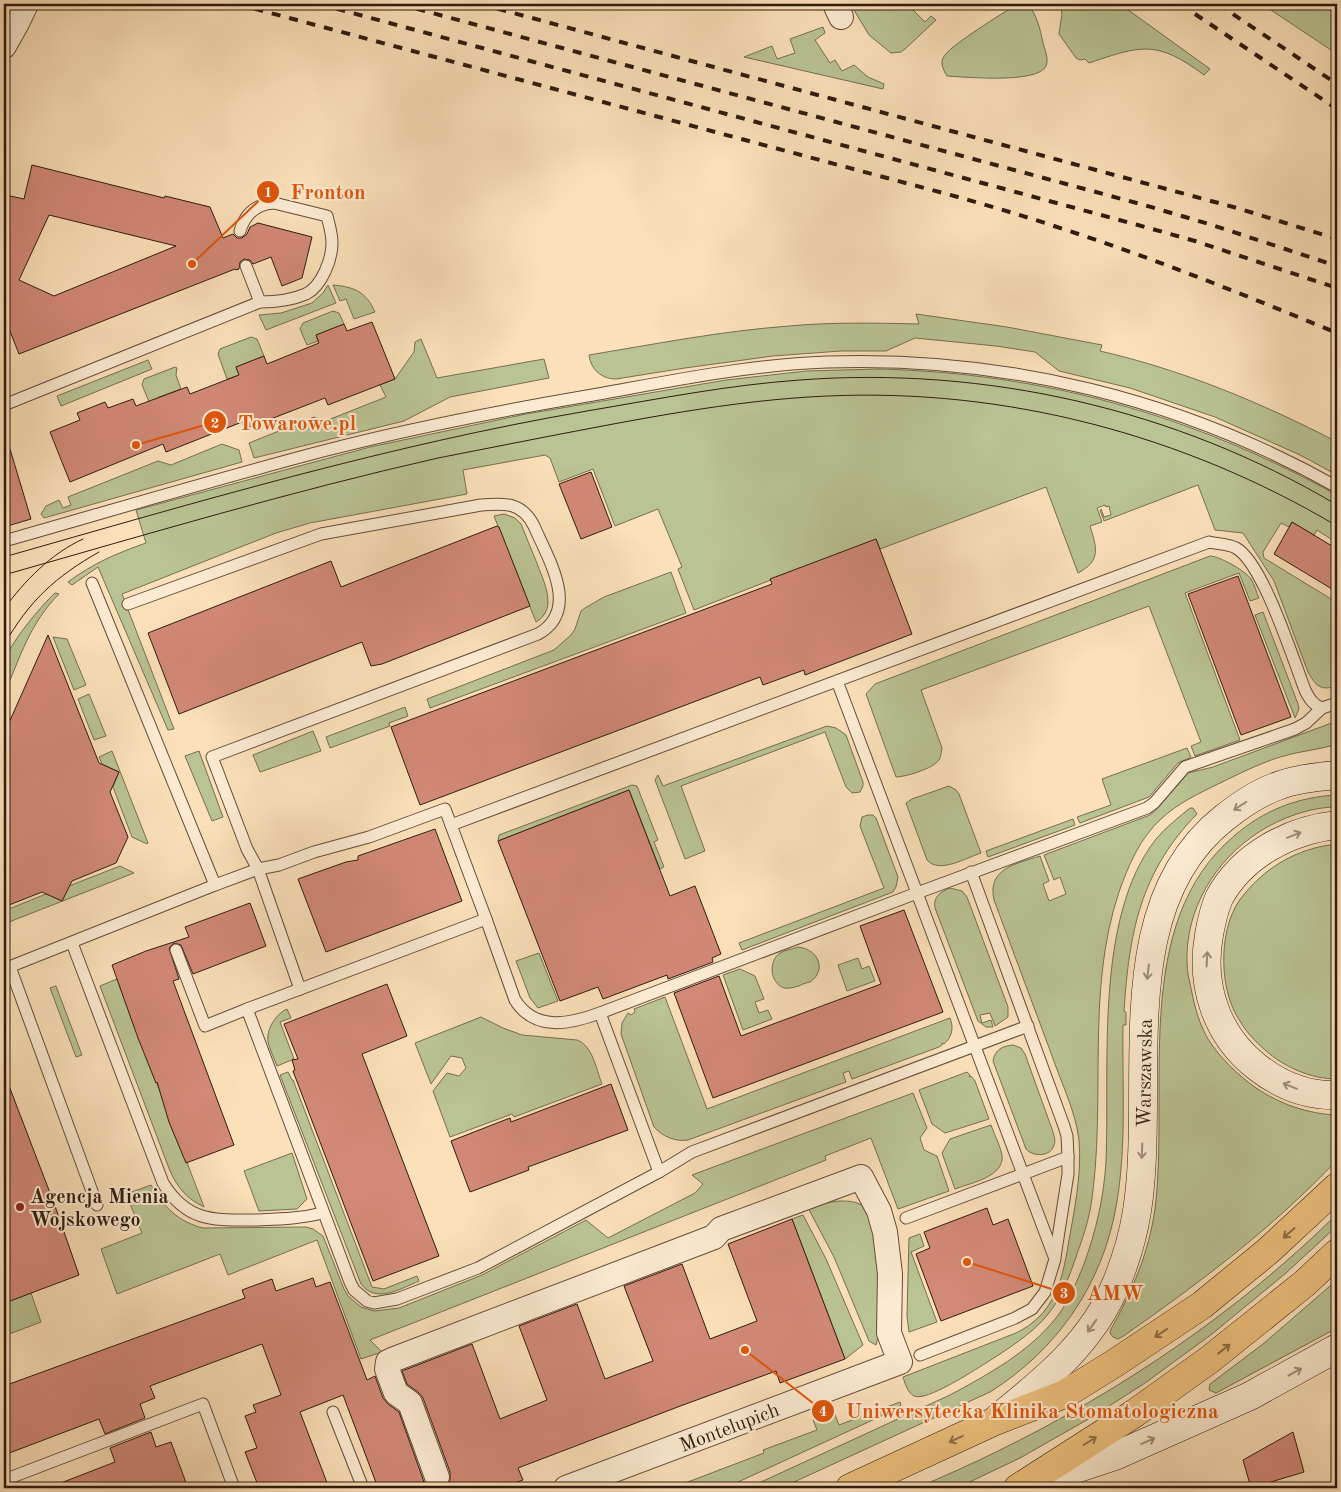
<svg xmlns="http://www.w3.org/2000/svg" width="1341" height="1492" font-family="'Old Standard TT',serif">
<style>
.green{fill:#bac393;stroke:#746f51}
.building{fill:#d28977;stroke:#2f1b0f;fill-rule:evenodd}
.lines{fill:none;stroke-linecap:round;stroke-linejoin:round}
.lane-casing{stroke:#624c3a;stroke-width:13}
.street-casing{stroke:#624c3a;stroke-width:26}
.secondary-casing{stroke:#2f1b0f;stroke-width:29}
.primary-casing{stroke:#2f1b0f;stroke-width:29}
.lane{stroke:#fcebd2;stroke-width:11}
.street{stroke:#fcebd2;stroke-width:24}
.secondary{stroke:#fcebd2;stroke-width:28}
.primary{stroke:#eec07c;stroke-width:28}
.tram{stroke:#2f1b0f;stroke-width:1}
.rail{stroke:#2f1b0f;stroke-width:4;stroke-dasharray:9 9;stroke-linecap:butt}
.oneway{stroke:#a08d7a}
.oneway2{stroke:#8e6e46}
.poi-dot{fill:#8f2418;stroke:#fcebd2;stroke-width:2}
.labels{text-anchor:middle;stroke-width:4;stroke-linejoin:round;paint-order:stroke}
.street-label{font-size:20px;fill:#2f1b0f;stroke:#fcebd2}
.poi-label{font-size:20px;font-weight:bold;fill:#2f1b0f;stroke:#fcebd2;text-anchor:start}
.leader{fill:none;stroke:#df560c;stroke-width:2}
.callout-dot{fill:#df560c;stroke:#fcebd2;stroke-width:2}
.mark-label{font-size:15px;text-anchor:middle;font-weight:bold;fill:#fff}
.callout-label{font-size:21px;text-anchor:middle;font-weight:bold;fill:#df560c;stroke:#fcebd2;stroke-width:4;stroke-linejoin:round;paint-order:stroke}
</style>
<rect width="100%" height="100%" fill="#fbe0b9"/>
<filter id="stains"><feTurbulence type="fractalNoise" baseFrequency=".004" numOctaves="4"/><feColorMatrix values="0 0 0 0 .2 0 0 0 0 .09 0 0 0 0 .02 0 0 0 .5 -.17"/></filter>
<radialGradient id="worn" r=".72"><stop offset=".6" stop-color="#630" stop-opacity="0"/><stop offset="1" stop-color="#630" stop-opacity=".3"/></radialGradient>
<!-- green -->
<g class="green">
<path d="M857,4H907L925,22L931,16L936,20L905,49L901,52L891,53L869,35L854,10L858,8Z"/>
<path d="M1017,4H1028C1037,16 1040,28 1043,43C1045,50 1049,60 1046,66C1038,84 965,77 947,76C944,71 940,64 943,58C948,46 1004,13 1017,4Z"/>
<path d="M1060,4H1120L1210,69L1204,75C1157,40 1142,45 1089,63L1085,59L1080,60L1076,58L1059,34L1062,14Z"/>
<path d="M1262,4H1335L1337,6V54Z"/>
<path d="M823,27L825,33L815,40L830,63L835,60L842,71L854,65L868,77L884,84L883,89L744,57L772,46L777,59L795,53L790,39Z"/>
<path d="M328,285L336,303L266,330L259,315L281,313L312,303L323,293Z"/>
<path d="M333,285C355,287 366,292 375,312L354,319L346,299L340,301Z"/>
<path d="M333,311L339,313L344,324L316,335L318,341L307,345L300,329L303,323Z"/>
<path d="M916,314L1007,327L1102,345L1100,351C1183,370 1262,403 1337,442V475L1300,455L1215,417L1130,388L1059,371L1035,352L996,346L915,338L886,351H841L773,356L685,368L616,379C602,379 591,370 589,355C655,344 722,331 789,326C832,322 876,323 919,324Z"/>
<path d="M251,337L257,339L264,356L236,367L239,375L227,379L218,354L220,349Z"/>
<path d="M421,339L437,378L544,359L549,378L450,397L404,421L254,458L249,443L314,417L323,422L386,397L380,385L395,379L414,352L415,342Z"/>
<path d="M148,360L152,369L61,406L57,396Z"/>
<path d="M175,367L177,368L176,375L181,389L159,397L150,404L142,385L144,379Z"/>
<path d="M878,369C1044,373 1192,415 1337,495V543L1317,530L1314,535L1292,522L1289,527L1281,523L1263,552L1264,558L1336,602L1337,686C1320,691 1316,686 1308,672L1274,581L1243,533L1215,530L1198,485L1104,521L1100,510L1101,509L1104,517L1111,515L1109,506L1106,507L1105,505L1097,508L1102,522L1090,526C1097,548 1101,561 1078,573L1046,487L880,549L876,539L694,610L678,569L682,567L658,509L615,526L593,469L559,482L550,458L545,455L463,470L467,494L310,523L276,533L122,594L174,729L168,730L98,567L72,585L68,582C92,564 117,553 146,543L136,510L370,447L526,414L726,380L806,371Z"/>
<path d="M222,444L239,450L242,462L44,518L41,514L46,506L59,500L63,508L71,505L68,497L158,461L171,465Z"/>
<path d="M504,514L515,518L521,524C526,536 531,549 536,561C543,580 559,609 536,622L494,516Z"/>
<path d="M1210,556C1219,556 1246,571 1251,579C1255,585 1256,592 1259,598L1250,601L1239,573L1185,593L1240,740L1195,756L1191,746L1201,742L1149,606L921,690L942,748C941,754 941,759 936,763C930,769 905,777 896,777L866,694L875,684Z"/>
<path d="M671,572L686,613L430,708L427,699L554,650L571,635L575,629L581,611L585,608L604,597Z"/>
<path d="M55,593L59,594C30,623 20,657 4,695C4,685 1,672 4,663C8,645 41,606 55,593Z"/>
<path d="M1263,612L1298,704L1299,709L1295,718L1255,615Z"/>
<path d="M53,637L67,639L86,685L74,690Z"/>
<path d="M89,694L106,736L94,740L78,699Z"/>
<path d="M405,707L408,716L389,723L390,726L330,748L326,737Z"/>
<path d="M1337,721V744C1319,750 1299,751 1280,757C1258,764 1239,774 1218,784C1198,794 1178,803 1161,819C1140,838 1128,866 1119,892C1085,993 1107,1101 1091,1205C1088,1223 1082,1240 1076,1257C1070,1275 1061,1298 1049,1313C1034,1333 1006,1350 986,1363C973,1371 926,1402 914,1396C907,1392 905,1383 903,1377L1016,1333C1053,1315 1062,1283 1068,1246C1074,1211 1082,1176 1079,1140C1076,1112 1060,1080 1051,1053C1032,1002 1013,951 994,900C987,868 1016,864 1040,856L1049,881L1043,884L1049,901L1066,894L1060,877L1054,880L1044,855L1150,815L1156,810L1188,773L1213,767Z"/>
<path d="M827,726L836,728L846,735L863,782V786L860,792L852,793L846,787L825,732L681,786L705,851L685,859L655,780L658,775L663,786Z"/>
<path d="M313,731L321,751L260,772L253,755Z"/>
<path d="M1187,748L1191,757L1178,763L1149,797L1080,823L1077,817L1111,805L1102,779Z"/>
<path d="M112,751L148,843L147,844L132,837L113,787L119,772L102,764L99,757Z"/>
<path d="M199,751L223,817L212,821L185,756Z"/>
<path d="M632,785L637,786L658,840L654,842L664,867L660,869L629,790L498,841L499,835Z"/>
<path d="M949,786L956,790L959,794L981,853C966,858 939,874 927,860L906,803L912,799Z"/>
<path d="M1337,795V807C1310,807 1281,818 1259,832C1215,860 1185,910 1187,963C1187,973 1190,983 1192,993C1195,1009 1200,1025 1208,1039C1220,1058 1238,1075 1256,1088C1280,1104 1308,1114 1337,1115V1160C1273,1228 1198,1284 1122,1337L1118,1339L1113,1337L1110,1333L1111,1329C1132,1292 1149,1252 1155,1209C1170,1089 1130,924 1234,836C1264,810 1298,797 1337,795Z"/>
<path d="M1190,808H1193L1197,814C1140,872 1129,934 1124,1011L1126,1012V1025H1123C1122,1085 1127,1147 1116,1207C1102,1285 1057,1350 990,1392L781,1488H748L950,1395C989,1374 1029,1352 1056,1318C1069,1302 1076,1283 1084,1264C1096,1231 1104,1197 1106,1161C1110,1066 1094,918 1156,839C1166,827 1178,818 1190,808Z"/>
<path d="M868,815H873L876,818L898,877L896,887L893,892L742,950L739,943L884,888L860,826L862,817Z"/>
<path d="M1073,819L1075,825L988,857L986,851Z"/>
<path d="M1337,844V1079C1311,1079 1284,1067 1265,1050C1256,1042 1246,1032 1240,1021C1219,991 1218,932 1239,901C1263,868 1297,848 1337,844Z"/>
<path d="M120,866L134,873L4,924V911L46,894L62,901L69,886Z"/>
<path d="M950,888L962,891L967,897L1008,1007V1017L995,1026L990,1013L980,1015L982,1023L991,1020L993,1027H986L978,1021L935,908C933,897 940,892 950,888Z"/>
<path d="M798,947C819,949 827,971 810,982C806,983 802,984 799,986C794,987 789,989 784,988C770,983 768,961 780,953C785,950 793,949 798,947Z"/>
<path d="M539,953L558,1001L538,1008L530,998L516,961Z"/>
<path d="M858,958L862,969L869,966L875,981L847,991L838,965Z"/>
<path d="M740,969L755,976L764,999L755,1002L759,1013L768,1010L772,1019L743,1030L723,975Z"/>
<path d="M117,979L204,1207C186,1198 178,1188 170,1171L100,986Z"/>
<path d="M56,986L82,1055L76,1057L50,988Z"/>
<path d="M665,997L707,1109L950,1018C954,1028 952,1037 944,1044L942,1043V1045L939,1047L852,1079L849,1071L843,1073L846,1082L688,1140C676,1142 663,1137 654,1127L621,1034L622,1023L628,1013L631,1015L635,1012L634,1009Z"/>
<path d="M287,1009L291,1018L280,1022L294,1059L277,1066C274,1058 270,1050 268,1042C266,1029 276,1014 287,1009Z"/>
<path d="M481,1017L503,1028L522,1035L577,1040C593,1046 596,1069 602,1084L514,1117L512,1114L450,1137L433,1091L447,1073L459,1076L466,1068L462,1058L451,1056L431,1084L415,1043Z"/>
<path d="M1013,1045L1021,1048L1025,1054L1053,1132C1054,1136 1056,1141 1054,1145C1051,1157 1033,1157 1026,1149L993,1061C995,1049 1003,1046 1013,1045Z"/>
<path d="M288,1072L292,1080H293L372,1287L384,1289L417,1276L419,1281C400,1289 376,1304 361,1284L280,1075Z"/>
<path d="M967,1072L970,1075L969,1077L971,1076L975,1081L989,1119L945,1133L932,1124L919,1090Z"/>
<path d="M913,1093L927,1128L920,1138L924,1150L937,1156L949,1191L898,1209L871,1138L825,1156L826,1160L370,1340L382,1352L361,1359L317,1240L228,1275L220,1254L117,1294L101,1249L142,1233L126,1194L151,1185C163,1207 179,1222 203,1228L306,1227L313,1229L323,1236L344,1289L348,1296L361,1307L374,1311L399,1308L482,1275L586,1220L608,1238L695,1193L703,1184L692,1175Z"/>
<path d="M991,1125C994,1134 1000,1145 1002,1155C1005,1177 970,1183 955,1189L942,1153L950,1139Z"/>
<path d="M292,1153L307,1199L297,1209L259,1211L244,1171Z"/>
<path d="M839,1201C849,1201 860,1201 867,1210C881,1229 883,1322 876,1345L869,1341L834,1257L807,1206Z"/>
<path d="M1337,1214V1226L1286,1273L1212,1334L1145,1383L1092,1417L1020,1458L957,1488H917C944,1476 970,1465 996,1452C1121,1391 1239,1311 1337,1214Z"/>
<path d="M803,1215L826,1259L863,1345L845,1359L792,1219Z"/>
<path d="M920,1234L924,1246L911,1252L937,1322L909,1332L907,1316L909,1238Z"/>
<path d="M1337,1280V1328L1216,1393L1209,1390L1210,1384L1263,1344Z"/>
<path d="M4,1284L10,1301L31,1293L41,1322L4,1336Z"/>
<path d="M900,1402L901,1407L725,1488H672L764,1453L763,1450L817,1430L813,1420L834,1412L839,1425Z"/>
</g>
<!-- building -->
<g class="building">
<path d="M32,165L164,198L165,196L210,207L223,238L233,234L237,238H242L247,234L250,227L258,223L312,237L302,278L282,286L271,257L253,264L250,260L244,259L240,262L239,269L236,270L235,269L19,354L4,316V210L10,196L24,199ZM49,215L176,246L54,296L19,280Z"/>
<path d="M372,322L395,379L328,405L325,398L245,429L242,422L166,452L163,444L70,482L50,432L80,420L77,413L105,402L108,408L133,399L136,406L187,387L190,394L239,375L236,367L264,356L267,364L319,343L316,335L344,324L347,331Z"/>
<path d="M10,449L31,519L4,527V450Z"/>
<path d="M591,472L612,527L581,539L559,484Z"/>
<path d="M1292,522L1337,549V592L1274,554Z"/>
<path d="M497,526L499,527L530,606L382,664L371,666L362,642L179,714L148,633L331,561L341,587Z"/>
<path d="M876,539L912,634L805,675L804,670L763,685L760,677L420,805L391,727L772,584L770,579Z"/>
<path d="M1238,576L1291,717L1241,735L1188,594Z"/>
<path d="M48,635L99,763L119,772L110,792L128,837L116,863L72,881L62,901L42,892L4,907V734Z"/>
<path d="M629,790L670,896L695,886L721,954L712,958L713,962L668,979L667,975L603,999L598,987L560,1001L498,841Z"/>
<path d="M435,829L462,901L326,952L298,879L346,862L358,860V856Z"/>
<path d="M250,903L266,946L193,974L181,945L174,943L169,948L179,979L173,981L234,1145L186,1163L169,1122L157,1082L156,1083L138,1038L112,965L146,951L189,937L185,927Z"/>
<path d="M904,910L943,1012L713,1098L674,993L719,976L741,1036L881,984L860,926Z"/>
<path d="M387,984L407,1036L362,1054L439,1256L373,1281L293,1071L295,1070L292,1060L298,1059L284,1024Z"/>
<path d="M6,1078L55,1206L79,1275L10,1301L4,1284V1079Z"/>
<path d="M611,1084L628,1130L528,1167L529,1170L470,1192L451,1141L510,1118L511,1122Z"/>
<path d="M987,1208L993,1225L1008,1219L1033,1286L941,1321L916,1254L930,1248L924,1232Z"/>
<path d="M792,1219L845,1359L780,1383L776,1371L683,1405L518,1468L523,1480L501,1488H444L450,1480V1472L423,1398L418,1392L407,1384L402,1371L472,1344L500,1419L547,1400L519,1326L577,1304L605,1379L653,1361L624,1286L682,1264L710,1339L757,1321L728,1244Z"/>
<path d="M313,1278L316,1287L330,1282L367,1380L375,1376L383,1398L388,1404L399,1412L424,1482L430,1488H378L343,1395L300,1412L329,1488H259L245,1452L257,1448L245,1416L256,1412L253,1405L281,1395L262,1344L150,1386L155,1398L140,1404L145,1418L105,1434L99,1419L4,1455V1386L245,1298L242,1290L272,1279L276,1291Z"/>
<path d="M151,1432L156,1447L171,1442L188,1488H53V1486L115,1462L110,1448Z"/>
<path d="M1293,1432L1304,1472L1251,1488L1243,1460Z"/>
</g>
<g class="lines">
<!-- lane casing -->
<g class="lane-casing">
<g id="lane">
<path d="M246,266L260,302"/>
<path d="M4,405L260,302C276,302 292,300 306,294C322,286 332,259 332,243C332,233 329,225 327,216L274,203C256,204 245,214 240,231"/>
<path d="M4,541C110,511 216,479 323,451C408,429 494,412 581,397C662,383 744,365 827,362C1006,356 1181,399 1337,487"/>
<path d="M128,604L321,534L481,505C505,503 522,502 534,526C548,559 581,610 538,634L212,757L247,849L258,869L279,865L314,852L369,837L445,809L451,825"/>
<path d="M837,681L917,893L1147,808L1154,803L1185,767L1295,729L1306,723L1322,708L1337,703"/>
<path d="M971,872L1064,1126L1067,1136L1068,1157"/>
<path d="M215,885L258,869L300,989"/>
<path d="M486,919L515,1000C535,1032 570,1024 600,1013"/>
<path d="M72,943L163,1183C187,1222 213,1220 254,1220C280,1219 298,1219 323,1213"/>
<path d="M176,950L205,1026L247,1009"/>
<path d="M10,967L97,1205"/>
<path d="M4,969L215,885L92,583"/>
<path d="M1028,1026L692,1152L659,1172L478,1268L397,1299L374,1303L367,1301L354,1290L350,1282L247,1009L486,919L451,825L1209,542C1217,544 1229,544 1236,548C1263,563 1293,659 1305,690C1309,698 1313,705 1322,708"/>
<path d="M659,1172L600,1013L917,893L1055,1259L1045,1292L1032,1309L1015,1318L920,1355"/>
<path d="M906,1218L1068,1157V1174L1055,1257"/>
<path d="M333,1412L363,1488"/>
<path d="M4,1480L203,1404L234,1488"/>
</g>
</g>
<!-- street casing -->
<g class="street-casing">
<g id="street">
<path d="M835,4L841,17"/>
<path d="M4,46L17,23L26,4"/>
<path d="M437,1477L410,1403L396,1393L387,1369L388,1362L392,1360L714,1237L721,1229L861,1177L879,1211L885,1232L890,1274L889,1333L900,1362L566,1488"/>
</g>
</g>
<!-- secondary casing -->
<g class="secondary-casing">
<g id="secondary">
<path d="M1337,825C1290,830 1242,855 1219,898C1214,910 1211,923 1209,935C1200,985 1216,1035 1257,1067C1280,1085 1308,1096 1337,1095"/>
<path d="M999,1417C1045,1380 1093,1341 1116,1284C1126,1260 1133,1236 1137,1211C1157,1084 1110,908 1224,818C1239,806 1256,794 1275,787C1294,779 1317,777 1337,775"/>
<path d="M1036,1482L1115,1456L1250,1396L1337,1348"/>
</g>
</g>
<!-- primary casing -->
<g class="primary-casing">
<g id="primary">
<path d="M850,1488L993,1422L1065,1394L1115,1363L1202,1305L1268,1251L1337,1187"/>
<path d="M1018,1488L1135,1413L1209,1360L1305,1283L1337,1253"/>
</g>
</g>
<!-- lane -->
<use href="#lane" class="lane"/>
<!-- street -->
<use href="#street" class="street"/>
<!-- secondary -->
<use href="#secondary" class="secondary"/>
<!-- primary -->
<use href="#primary" class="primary"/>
<!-- tram -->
<g class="tram">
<path d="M4,557C197,502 389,445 587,411C658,399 728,385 800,380C986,366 1176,409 1337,505"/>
<path d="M4,575C148,534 292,491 438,458C472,451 506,445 540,438C634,420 732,400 828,396C1006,388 1184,435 1337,526"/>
<path d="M4,609C24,581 52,553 83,539"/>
<path d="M4,645C29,601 55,577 99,552"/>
</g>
<!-- rail -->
<g class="rail">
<path d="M237,4L958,197C993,207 1028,217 1063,229C1156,259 1247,296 1337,333"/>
<path d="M319,4L1138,225L1195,241L1337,288"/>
<path d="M399,4L1144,205L1209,224L1337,266"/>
<path d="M480,4L1237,208L1337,239"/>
<path d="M1180,4L1337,109"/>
<path d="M1218,4L1337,84"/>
</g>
</g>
<!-- one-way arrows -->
<defs><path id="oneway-shaft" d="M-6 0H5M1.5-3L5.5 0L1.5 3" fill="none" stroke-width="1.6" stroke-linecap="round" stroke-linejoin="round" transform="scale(1.25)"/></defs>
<g class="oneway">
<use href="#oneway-shaft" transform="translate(1240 806) rotate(147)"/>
<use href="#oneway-shaft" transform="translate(1294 835) rotate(-22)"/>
<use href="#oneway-shaft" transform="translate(1207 959) rotate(-87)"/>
<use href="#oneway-shaft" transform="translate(1148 972) rotate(97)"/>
<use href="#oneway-shaft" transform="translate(1290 1086) rotate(-158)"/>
<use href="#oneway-shaft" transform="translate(1142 1151) rotate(92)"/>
<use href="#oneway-shaft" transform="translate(1092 1326) rotate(125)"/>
<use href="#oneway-shaft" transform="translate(1295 1372) rotate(-29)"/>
<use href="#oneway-shaft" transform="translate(1148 1441) rotate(-24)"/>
</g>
<g class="oneway2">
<use href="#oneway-shaft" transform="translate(1289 1233) rotate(139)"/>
<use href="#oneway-shaft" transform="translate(1161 1333) rotate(146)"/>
<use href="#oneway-shaft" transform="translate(1224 1349) rotate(-38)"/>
<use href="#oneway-shaft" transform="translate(956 1439) rotate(155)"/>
<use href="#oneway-shaft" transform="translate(1090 1441) rotate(-32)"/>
</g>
<!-- markers -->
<circle class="poi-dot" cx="20" cy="1207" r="5"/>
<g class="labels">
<!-- street labels -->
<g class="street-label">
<text transform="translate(1144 1073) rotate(-89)" y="7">Warszawska</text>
<text transform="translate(729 1427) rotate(-21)" y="7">Montelupich</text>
</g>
<!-- poi labels -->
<g class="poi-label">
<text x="30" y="1203">Agencja Mienia<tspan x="30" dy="23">Wojskowego</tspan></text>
</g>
</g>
<!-- callouts -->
<path class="leader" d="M192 264L268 192M136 445L215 422M967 1262L1064 1293M745 1350L823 1411"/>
<g class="callout-dot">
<circle cx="192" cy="264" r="5"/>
<circle cx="136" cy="445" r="5"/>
<circle cx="967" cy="1262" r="5"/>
<circle cx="745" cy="1350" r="5"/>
<circle cx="268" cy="192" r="12"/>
<circle cx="215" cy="422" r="12"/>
<circle cx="1064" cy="1293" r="12"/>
<circle cx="823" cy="1411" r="12"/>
</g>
<g class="mark-label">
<text x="268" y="197">1</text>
<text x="215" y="428">2</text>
<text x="1064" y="1298">3</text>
<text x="823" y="1416">4</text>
</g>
<g class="callout-label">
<text x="328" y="199">Fronton</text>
<text x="297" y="430">Towarowe.pl</text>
<text x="1115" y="1300">AMW</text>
<text x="1032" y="1418">Uniwersytecka Klinika Stomatologiczna</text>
</g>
<!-- margin -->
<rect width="1341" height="1492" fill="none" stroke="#fbe0b9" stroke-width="20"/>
<rect x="5" y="5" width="1331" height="1482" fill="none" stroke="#2f1b0f" stroke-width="2.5"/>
<rect x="10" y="10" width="1321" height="1472" fill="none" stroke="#2f1b0f"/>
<rect width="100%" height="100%" filter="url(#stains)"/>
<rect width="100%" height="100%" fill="url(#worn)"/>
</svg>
